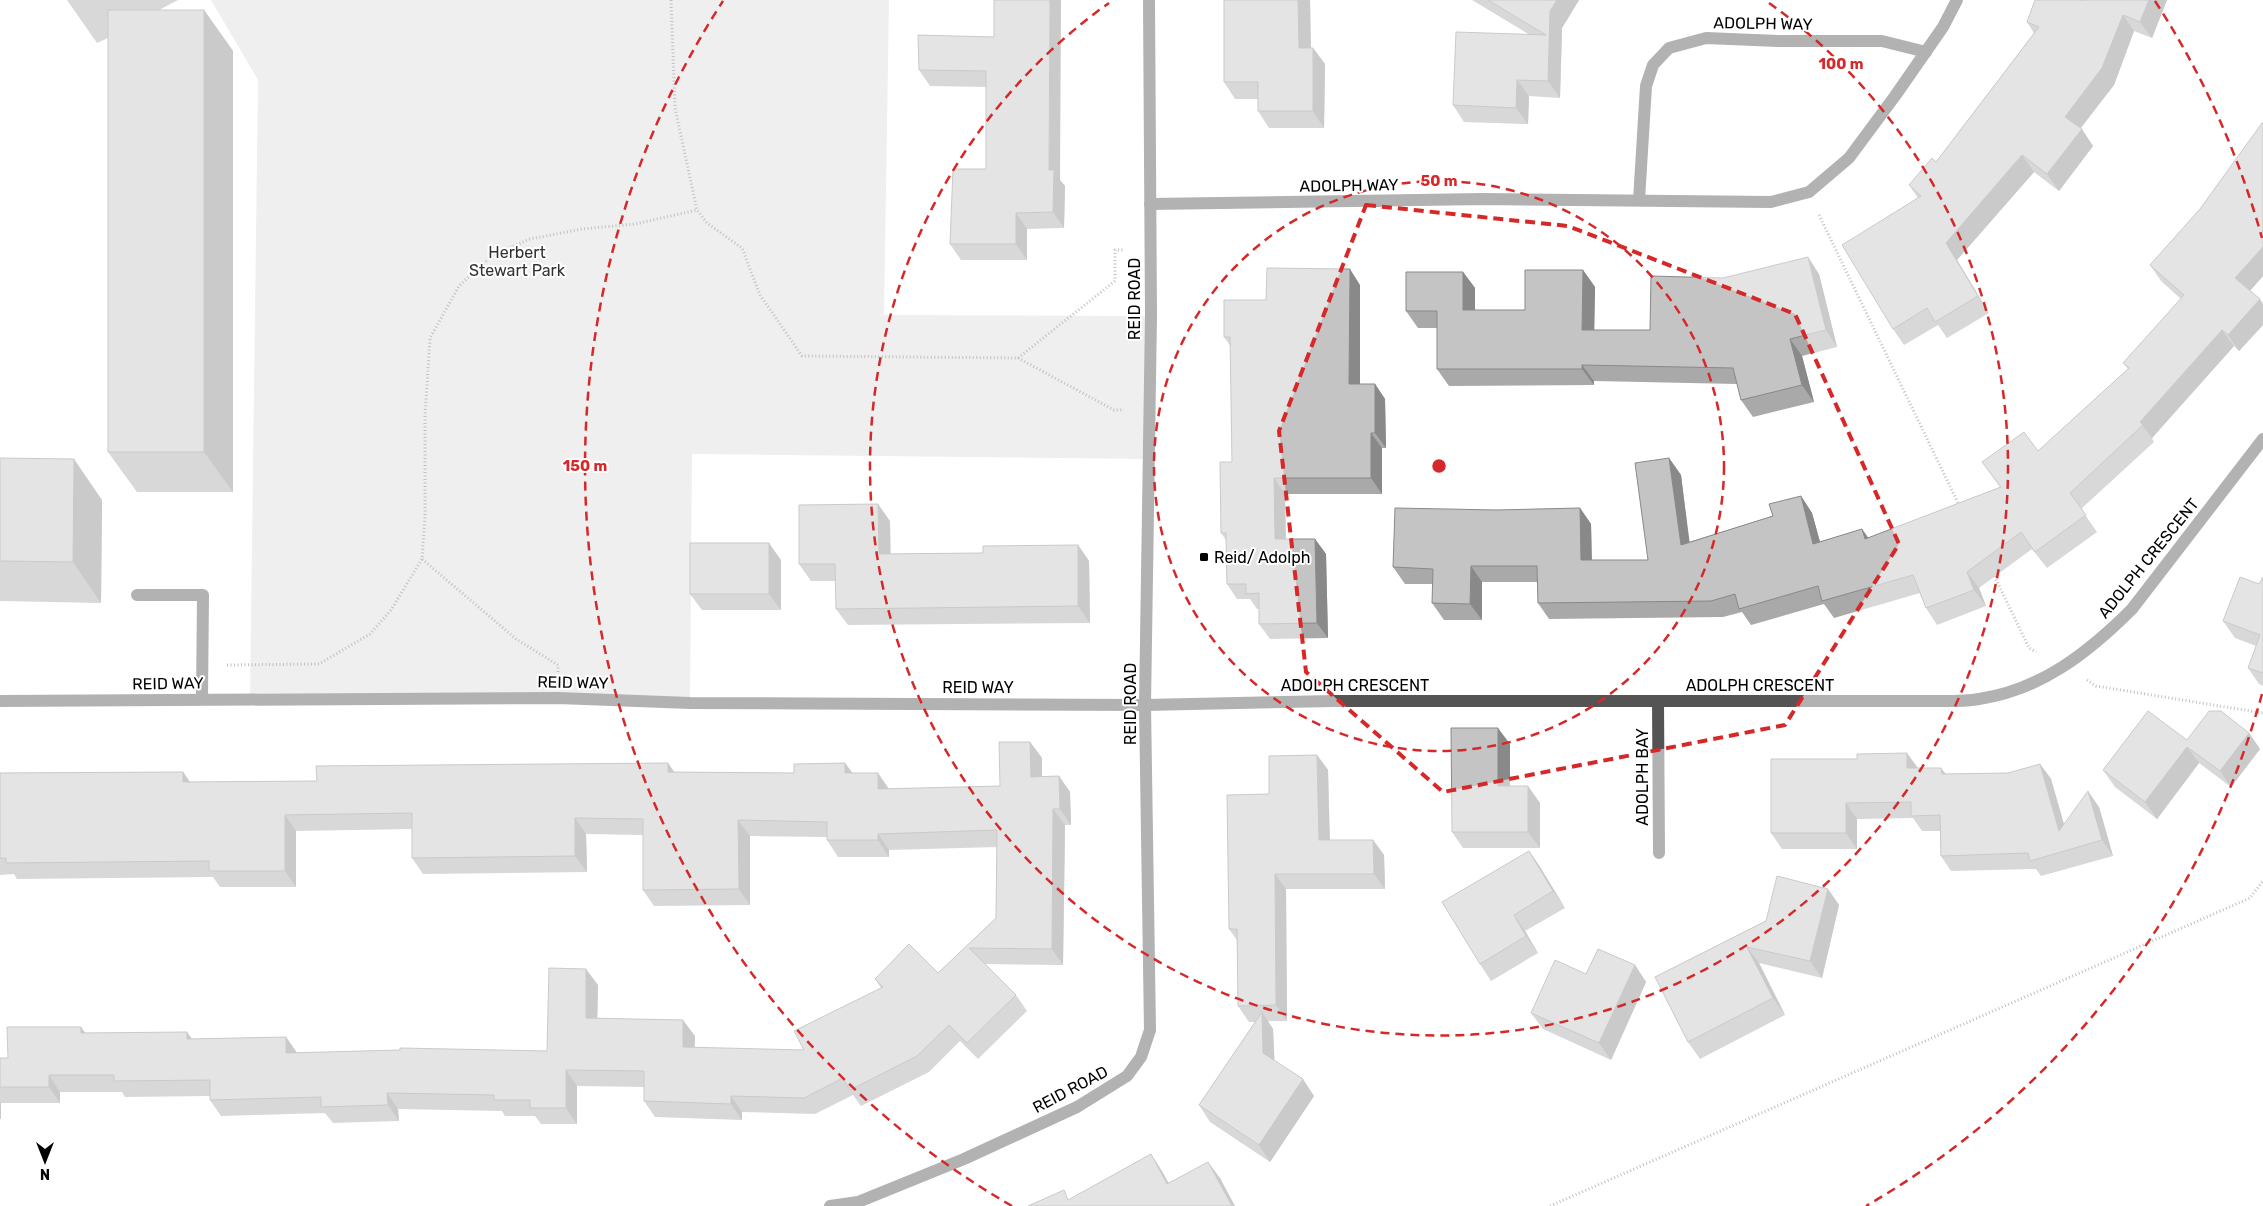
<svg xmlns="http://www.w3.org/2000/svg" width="2263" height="1206" font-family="Rubik,sans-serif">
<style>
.green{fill:#dbdbdb}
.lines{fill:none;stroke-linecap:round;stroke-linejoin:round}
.path{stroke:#767676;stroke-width:3;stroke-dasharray:1 2.5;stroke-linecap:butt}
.minor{stroke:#545454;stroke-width:12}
.wall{fill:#a9a9a9}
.shaded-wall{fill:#898989}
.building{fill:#c4c4c4;stroke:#898989}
.marked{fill:none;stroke:#d62828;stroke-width:4;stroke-dasharray:10 6;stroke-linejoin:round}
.ring{fill:none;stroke:#d62828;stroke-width:2.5;stroke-dasharray:9 6}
.poi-dot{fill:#000;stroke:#fff;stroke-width:2}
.labels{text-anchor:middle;stroke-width:4;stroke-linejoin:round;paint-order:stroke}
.street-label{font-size:16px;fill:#000;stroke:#fff}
.park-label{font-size:16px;fill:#323232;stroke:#fff}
.poi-label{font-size:16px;fill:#000;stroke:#fff;text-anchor:start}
.centre{fill:#d62828;stroke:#fff;stroke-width:2.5}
.ring-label{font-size:15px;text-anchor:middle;font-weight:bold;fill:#d62828;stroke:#fff;stroke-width:4;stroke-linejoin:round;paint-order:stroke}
</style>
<rect width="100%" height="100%" fill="#fff"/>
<!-- green -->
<path class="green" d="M211,0H889L884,315L1151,316L1149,459L692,454L690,703L250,699L258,80Z"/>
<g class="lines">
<!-- path -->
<g class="path">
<path d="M671,0L675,108L697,210L707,223L742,248L760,295L802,356L1018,358L1115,281V250H1125"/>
<path d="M1819,215L1960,507"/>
<path d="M1018,358L1114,410H1124"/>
<path d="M1993,573L2029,648L2036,652"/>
<path d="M227,665L319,664L370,634L391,610L422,559"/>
<path d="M558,672V665L516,639L422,559L425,517V416L430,338L459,286L493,255L530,239L582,229L635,224L697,210"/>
<path d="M2087,680L2096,686L2263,713"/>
<path d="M1550,1206L2250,898L2263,881"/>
</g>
<!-- minor -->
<g class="minor">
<path d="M1639,200L1646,86L1653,65L1669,48L1706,38L1778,41H1882L1926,52"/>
<path d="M1150,204L1483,199L1771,202L1809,192L1849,158L1895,96L1943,27L1957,0"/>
<path d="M137,595H203L202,698"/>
<path d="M0,701L558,698L690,703L1145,705L1334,701H1925C1943,701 1962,702 1979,699C2041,690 2089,652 2132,609L2263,439"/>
<path d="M1658,701L1659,853"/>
<path d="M830,1206L858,1202L964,1159L1077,1107L1127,1076L1141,1057L1150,1030L1145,705L1151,316L1149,0"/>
</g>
</g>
<!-- wall -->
<g class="wall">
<path d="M67,0H178L159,10H204L233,51V492H137L108,452V38L97,43Z"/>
<path d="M1224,0H1310L1311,48H1313L1325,64L1324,128H1269L1258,111V99H1235L1224,82Z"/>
<path d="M1472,0H1579L1562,28L1560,98L1529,96L1528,124L1464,122L1453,105L1530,35Z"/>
<path d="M2167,0L2152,38L2134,31L2114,85L2080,128L2093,146L2059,191L2034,172L1957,260L1989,313L1947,338L1938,325L1904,345L1893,329L1918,198L1909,185L1936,162L2034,33L2027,22L2083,1Z"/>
<path d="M994,37L1060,180L1065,186L1064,228L1027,229V260H961L950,244L986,169V87L930,86L919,70Z"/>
<path d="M2263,123V276L2250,291L2263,304V325L2239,351L2234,346L2152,438L2154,442L2081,509L2097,532L2047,568L2032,549L1979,588L1986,606L1937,625L1926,608L1920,593L1834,618L1824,604L1751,625L1742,612L1723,617L1549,619L1538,603L1537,582H1482V620H1444L1432,603L1433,584H1405L1393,567L1580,508L1591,524L1592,560H1648L1669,458L1681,475L1689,542L1773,516L1801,496L1812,513L1820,542L1862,529L1868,538L2000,487L1982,462L2038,451L2128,369L2123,363L2181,299L2161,281L2150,265L2200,209Z"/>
<path d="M1583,270L1595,287L1594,330H1650L1723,278L1819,274L1837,347L1802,356L1814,402L1753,417L1741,400L1737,384L1594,381V385L1449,386L1437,369V328H1418L1406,311L1463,272L1475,288V310H1525Z"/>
<path d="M1360,285V384H1375L1385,399L1386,448H1382V494H1285L1286,539H1315L1326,554L1328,638L1270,639L1259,624V609H1257L1250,599H1237L1227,584L1226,540L1221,533L1232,462L1231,347L1224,337L1266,300Z"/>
<path d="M0,458L102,500L101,603L0,601Z"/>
<path d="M890,521V554L983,553L1078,545L1089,561L1090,623L848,625L836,609V581H811L799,564Z"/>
<path d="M781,560V610H702L690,594Z"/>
<path d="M2263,577V686L2259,684L2248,668L2256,646L2235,638L2223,621L2259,584Z"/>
<path d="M2249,733L2260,749L2231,787L2199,763L2157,819L2115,787L2103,770L2187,740Z"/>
<path d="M1030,742L1042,758V776H1059L1070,792L1071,825H1065L1063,965L985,964L1016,995L1027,1011L978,1059L960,1041L929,1072L861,1106L853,1095L815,1114L742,1112V1120L655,1117L644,1101V1087L577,1086V1124H541L535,1116H505L502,1111L398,1109L399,1121L333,1123L325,1113L221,1116L210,1100V1096L125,1097L122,1092H60V1103H1V1119H0V1058H8L81,1027L85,1033L191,1039L286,1037L297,1053L547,1051L598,985L597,1018L695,1036L694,1048L804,1050L881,988L875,979L938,973L996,918L997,847L889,850V857H838L827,840V837L750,836V905L654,906L643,890V835L586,834L587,872L423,874L412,858V829L296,831V887H220L213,877L17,879L14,874L0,875V773L183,772L190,782L317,781L668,763L674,772L794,773L845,763L852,773L889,789L1000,786Z"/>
<path d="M1510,744V786L1540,803V848H1463L1452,832Z"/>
<path d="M1317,755L1328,770L1330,840H1373L1384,855L1385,889H1286L1287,1021H1268L1273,1029L1274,1060L1314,1096L1270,1162L1210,1122L1199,1105L1255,1022H1249L1238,1006L1237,940L1229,929L1269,794Z"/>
<path d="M2040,764L2051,779L2064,824L2099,807L2113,856L2041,876L2036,869L1951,871L1941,856L1940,831H1922L1913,818L1857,819V849H1782L1771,833L1918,768H1941L1946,774L2008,773Z"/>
<path d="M1529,851L1540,867L1565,908L1525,931L1538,953L1491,981L1480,964Z"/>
<path d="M1828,889L1839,905L1822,978L1759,963L1785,1015L1700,1059L1688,1042L1655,977Z"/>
<path d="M1635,965L1646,982L1611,1060L1543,1029L1531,1013Z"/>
</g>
<!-- shaded-wall -->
<g class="shaded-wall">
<path d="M1050,0H1061L1060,180L1065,186L1064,228L1053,212L1049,170Z"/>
<path d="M1298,0H1310L1311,64L1299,48Z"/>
<path d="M1557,0H1579L1562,28L1560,98L1548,81L1550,11Z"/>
<path d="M2149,0H2167L2152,38L2140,22Z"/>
<path d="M204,10L233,51V492L204,452Z"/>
<path d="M2123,15L2134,31L2114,85L2077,133L2065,117Z"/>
<path d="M1313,48L1325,64L1324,128L1313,111Z"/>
<path d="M1517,80L1529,96L1528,124L1516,108Z"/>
<path d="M2082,129L2093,146L2059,191L2047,174Z"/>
<path d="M2022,155L2034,172L1957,260L1989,313L1978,296L1946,243Z"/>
<path d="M1016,213L1027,229V260L1016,244Z"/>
<path d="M2263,247V276L2247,294L2235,278Z"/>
<path d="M1808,257L1819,274L1837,347L1826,330Z"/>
<path d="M1350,269L1360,285V400L1349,384Z"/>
<path d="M1583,270L1595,287L1594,347L1582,330Z"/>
<path d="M1463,272L1475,288V327L1463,310Z"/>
<path d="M2260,299L2263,304V325L2239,351L2228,335Z"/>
<path d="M2222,330L2234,346L2152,438L2140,422Z"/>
<path d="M1790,339L1802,356L1814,402L1802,385Z"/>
<path d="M1582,365L1594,381V385L1582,369Z"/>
<path d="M1375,384L1385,399L1386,448L1375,433Z"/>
<path d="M1371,433L1382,448V494L1371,478Z"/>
<path d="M1669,458L1681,475L1692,561L1681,545Z"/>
<path d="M74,459L102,500L101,603L73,562Z"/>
<path d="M1274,478L1285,494L1286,555L1275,539Z"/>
<path d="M1801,496L1812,513L1825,560L1813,544Z"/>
<path d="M878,504L890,521L891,570L879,554Z"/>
<path d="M1580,508L1591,524L1592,577L1581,560Z"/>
<path d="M1862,529L1874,546L1865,539Z"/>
<path d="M1315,539L1326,554L1328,638L1317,623Z"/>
<path d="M769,543L781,560V610L769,594Z"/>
<path d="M1078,545L1089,561L1090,623L1078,606Z"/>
<path d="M1471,566L1482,582V620L1470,604Z"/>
<path d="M1967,572L1979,588L1986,606L1974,590Z"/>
<path d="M1498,728L1510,744V803L1498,786Z"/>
<path d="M2249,733L2260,749L2231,787L2220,771Z"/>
<path d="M1030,742L1042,758V793L1031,777Z"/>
<path d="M2187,747L2199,763L2157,819L2145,802Z"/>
<path d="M1907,753L1918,768H1907Z"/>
<path d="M1317,755L1328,770L1330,856L1319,840Z"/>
<path d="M668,763L679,779L668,772Z"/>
<path d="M845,763L857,779L845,773Z"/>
<path d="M2040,764L2051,779L2070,846L2059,831Z"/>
<path d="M1941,768L1952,784L1942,774Z"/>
<path d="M183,772L194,788L183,782Z"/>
<path d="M878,773L889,789H878Z"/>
<path d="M1059,776L1070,792L1071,825L1060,809Z"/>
<path d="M1528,786L1540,803V848L1528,832Z"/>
<path d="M2088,791L2099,807L2113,856L2102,840Z"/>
<path d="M1846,803L1857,819V849L1846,833Z"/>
<path d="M1053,809L1065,825L1063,965L1052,949Z"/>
<path d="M285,815L296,831V887L285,871Z"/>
<path d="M575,818L586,834L587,872L575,856Z"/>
<path d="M738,820L750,836V905L739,889Z"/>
<path d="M878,834L889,850V857L878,840Z"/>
<path d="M1373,840L1384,855L1385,889L1374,874Z"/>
<path d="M1529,851L1540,867L1565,908L1553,891Z"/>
<path d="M1275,874L1286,889L1287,1021L1276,1005Z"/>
<path d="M1828,889L1839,905L1822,978L1810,961Z"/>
<path d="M1514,915L1525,931L1538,953L1526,936Z"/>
<path d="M1747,947L1759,963L1785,1015L1773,998Z"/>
<path d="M1635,965L1646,982L1611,1060L1599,1043Z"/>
<path d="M586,969L598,985L597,1034L586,1018Z"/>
<path d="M1262,1012L1273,1029L1275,1070L1263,1053Z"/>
<path d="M683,1020L695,1036L694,1063L683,1047Z"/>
<path d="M81,1027L92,1043L81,1033Z"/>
<path d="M187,1032L198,1048L187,1039Z"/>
<path d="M286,1037L297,1053H286Z"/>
<path d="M566,1070L577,1086V1124L566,1108Z"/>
<path d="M49,1075L60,1092V1103L49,1087Z"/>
<path d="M1303,1079L1314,1096L1270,1162L1259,1145Z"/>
<path d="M387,1093L398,1109L399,1121L388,1105Z"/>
<path d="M731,1096L742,1112V1120L731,1104Z"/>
<path d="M0,1101L1,1103V1119L0,1117Z"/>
<path d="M1151,1154L1162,1171L1178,1200L1167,1184Z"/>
<path d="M1208,1162L1220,1178L1235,1206H1232Z"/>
</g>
<!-- building -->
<g class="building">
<path d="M994,0H1050L1049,170H1054L1053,212L1016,213V244H950L953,169H986V71L919,70L918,35L994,37Z"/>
<path d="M1224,0H1298L1299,48H1313V111H1258V82H1224Z"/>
<path d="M1488,0H1557L1550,11L1548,81L1517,80L1516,108L1453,105L1456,32L1546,35Z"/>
<path d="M2035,0H2081L2083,1V0H2149L2140,22L2123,15L2102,68L2065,117L2082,129L2047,174L2022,155L1946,243L1978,296L1935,322L1927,308L1893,329L1842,245L1921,196L1909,185L1932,158L1936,162L2039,27L2027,22Z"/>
<rect x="108" y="10" width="96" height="442"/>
<path d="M2262,123H2263V247L2235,278L2260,299L2228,335L2222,330L2140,422L2143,425L2070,493L2086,515L2035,552L2021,532L1967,572L1974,590L1926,608L1913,575L1822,601L1818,586L1739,609L1735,594L1711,601L1538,603L1537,566H1471L1470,604L1432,603L1433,569L1393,567L1395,508L1497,510L1580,508L1581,560H1648L1635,463L1669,458L1681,545L1773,516L1769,504L1801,496L1813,544L1862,529L1865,539L2001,487L1982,462L2024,432L2038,451L2129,368L2123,363L2184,295L2150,265L2200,209Z"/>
<path d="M1808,257L1826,330L1790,339L1802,385L1741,400L1733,368L1582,365V369H1437V311H1406V272H1463V310H1525V270H1583L1582,330H1650L1651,276L1723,278Z"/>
<path d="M1267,268L1350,269L1349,384H1375V433H1371V478H1274L1275,539H1315L1317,623L1259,624V593L1246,594V584H1227L1226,533H1221L1220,462H1232L1230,337H1224V300H1266Z"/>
<path d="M0,458L74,459L73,562L0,561Z"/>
<path d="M878,504L879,554L983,553V546L1078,545V606L836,609L835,564H799V505Z"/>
<rect x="690" y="543" width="79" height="51"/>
<path d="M2240,577L2259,584L2263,577V673L2248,668L2260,635L2223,621Z"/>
<path d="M2148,711L2187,740L2209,711H2221L2249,733L2220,771L2187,747L2145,802L2103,770Z"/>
<path d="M1451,728H1498V786H1528V832H1452Z"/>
<path d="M999,742H1030L1031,777L1059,776L1060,809H1053L1052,949L969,948L1016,995L967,1043L949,1025L917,1056L850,1090L843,1078L804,1098L731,1096V1104L644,1101V1071L566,1070V1108H530V1100H494V1095L387,1093L388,1105L321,1107V1097L210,1100V1080L114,1081V1075H49V1087H0V1058H8L7,1027H81V1033L187,1032V1039L286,1037V1053L400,1050V1048L547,1051L549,968L586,969V1018L683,1020V1047L804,1050L794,1031L883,987L875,979L909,944L938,973L996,918L997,830L878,834V840H827V822L738,820L739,889L643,890V819L575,818V856L412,858V813L285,815V871H209V861L6,863V858H0V773L183,772V782L317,781L316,766L668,763V772L794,773V764L845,763V773H878V789L1000,786Z"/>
<path d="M1907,753V768H1941L1942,774L2008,773L2040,764L2059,831L2088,791L2102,840L2030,861L2028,853L1941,856L1940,815L1911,816V802L1846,803V833H1771V759H1857V754Z"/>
<path d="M1317,755L1319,840H1373L1374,874H1275L1276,1005L1238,1006L1237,929H1229L1227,795L1269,794V756Z"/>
<path d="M1529,851L1553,891L1514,915L1526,936L1480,964L1442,902Z"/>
<path d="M1777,876L1828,889L1810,961L1747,947L1773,998L1688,1042L1655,977L1766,921Z"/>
<path d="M1598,949L1635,965L1599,1043L1531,1013L1555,960L1586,974Z"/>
<path d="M1262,1012L1263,1053L1303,1079L1259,1145L1199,1105Z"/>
<path d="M1151,1154L1167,1184L1208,1162L1232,1206H1028L1064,1190L1068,1200Z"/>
</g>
<!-- marked area -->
<path d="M0 0H2263V1206H0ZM1366,205L1568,226L1795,314L1899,544L1785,725L1443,792L1306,672L1279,431Z" fill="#fff" fill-opacity=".55" fill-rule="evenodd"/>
<path class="marked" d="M1366,205L1568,226L1795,314L1899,544L1785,725L1443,792L1306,672L1279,431Z"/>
<!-- distance rings -->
<g class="ring">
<circle cx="1439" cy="466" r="285"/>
<path d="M1769 3A569 569 0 1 1 1109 3"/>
<path d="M2262 694A854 854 0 0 1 1866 1206M1012 1206A854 854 0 0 1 723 1M2155 1A854 854 0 0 1 2262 238"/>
</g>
<!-- markers -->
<rect class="poi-dot" x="1199" y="552" width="10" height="10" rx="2.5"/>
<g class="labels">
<!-- street labels -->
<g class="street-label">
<text transform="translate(1763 23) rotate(1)" y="6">ADOLPH WAY</text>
<text transform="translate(1349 185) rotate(-1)" y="6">ADOLPH WAY</text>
<text transform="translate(1134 299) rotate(-90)" y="6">REID ROAD</text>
<text transform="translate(2148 558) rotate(-51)" y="6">ADOLPH CRESCENT</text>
<text transform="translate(573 682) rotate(1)" y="6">REID WAY</text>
<text transform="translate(168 683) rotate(-1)" y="6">REID WAY</text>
<text x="1355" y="691">ADOLPH CRESCENT</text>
<text x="1760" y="691">ADOLPH CRESCENT</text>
<text x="978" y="693">REID WAY</text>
<text transform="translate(1130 704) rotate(-90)" y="6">REID ROAD</text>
<text transform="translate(1642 777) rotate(-90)" y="6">ADOLPH BAY</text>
<text transform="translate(1070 1089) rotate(-28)" y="6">REID ROAD</text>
</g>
<!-- park labels -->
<g class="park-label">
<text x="517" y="258">Herbert<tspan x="517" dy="18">Stewart Park</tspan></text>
</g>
<!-- poi labels -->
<g class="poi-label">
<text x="1214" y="563">Reid/ Adolph</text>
</g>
</g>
<circle cx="1439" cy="466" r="8" class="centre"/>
<g class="ring-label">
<text x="1841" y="69">100 m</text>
<text x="1439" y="186">50 m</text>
<text x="585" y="471">150 m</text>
</g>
<!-- north arrow -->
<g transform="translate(45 1161) rotate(180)" stroke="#ffffff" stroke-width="4" paint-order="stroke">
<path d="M0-4L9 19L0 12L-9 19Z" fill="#000000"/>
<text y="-8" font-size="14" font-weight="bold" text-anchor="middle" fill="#000000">N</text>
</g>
</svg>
